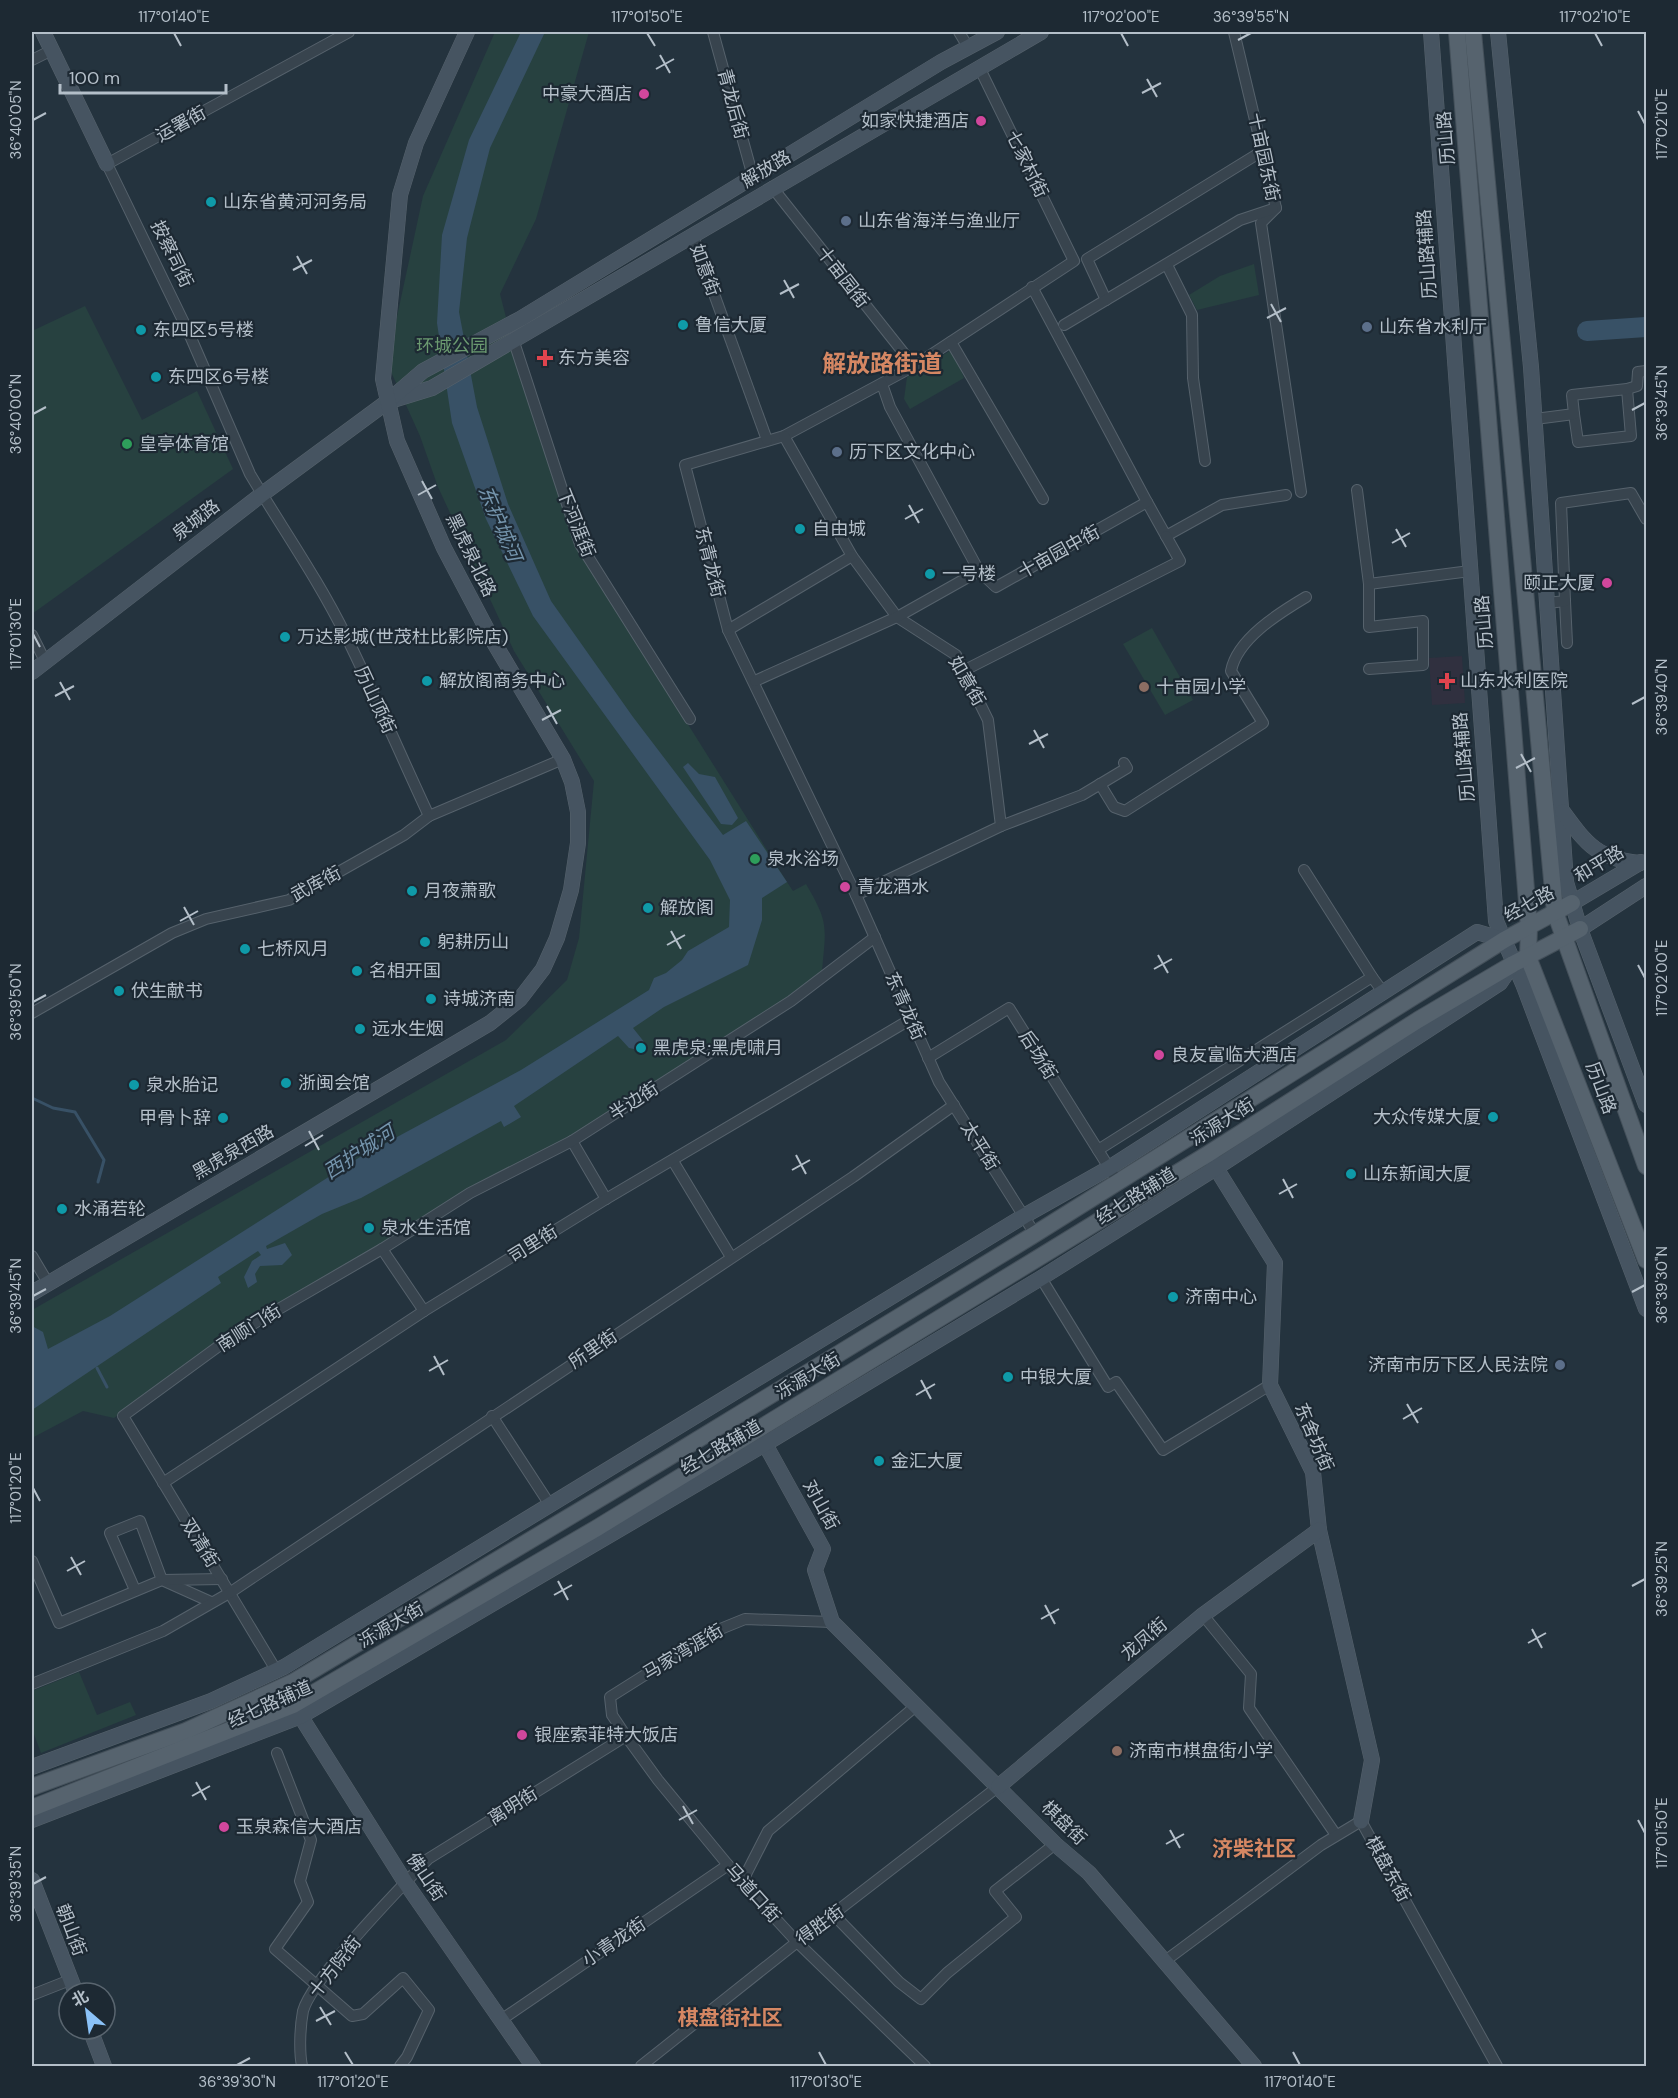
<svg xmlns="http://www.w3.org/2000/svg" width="1678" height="2098" font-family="'DM Sans','Noto Sans SC',sans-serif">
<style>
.medical{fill:#30303f}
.green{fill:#274140}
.water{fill:#385166}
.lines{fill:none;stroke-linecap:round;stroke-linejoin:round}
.stream{stroke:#385166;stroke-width:3}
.river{stroke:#385166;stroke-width:20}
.street-casing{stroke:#56626c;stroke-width:12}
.secondary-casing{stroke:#56626c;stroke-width:16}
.primary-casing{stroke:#44505a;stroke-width:18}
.street{stroke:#38444e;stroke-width:10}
.secondary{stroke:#465461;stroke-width:15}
.primary{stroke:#56636e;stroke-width:16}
.ticks{fill:none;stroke:#b4bfc9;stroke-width:2}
.hotel-dot{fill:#d1479c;stroke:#1d2933;stroke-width:2}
.culture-dot{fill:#0f9aa8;stroke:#1d2933;stroke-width:2}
.service-dot{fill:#5c6f8a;stroke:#1d2933;stroke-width:2}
.health-dot{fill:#e0444e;stroke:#1d2933;stroke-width:2}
.leisure-dot{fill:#2e9e5b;stroke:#1d2933;stroke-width:2}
.education-dot{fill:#8d6e63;stroke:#1d2933;stroke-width:2}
.labels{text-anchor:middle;stroke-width:4.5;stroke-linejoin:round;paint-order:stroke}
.poi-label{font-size:18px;fill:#b4bfc9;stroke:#1d2933;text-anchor:start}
.street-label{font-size:18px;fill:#b4bfc9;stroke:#1d2933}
.park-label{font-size:18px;fill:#6b9a70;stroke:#1d2933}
.water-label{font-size:20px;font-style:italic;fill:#7494ac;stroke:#1d2933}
.quarter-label{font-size:21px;font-weight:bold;fill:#d58763;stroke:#1d2933}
.district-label{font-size:24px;font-weight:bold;fill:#d58763;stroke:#1d2933}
.neatline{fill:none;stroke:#b4bfc9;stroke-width:2}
.ticks-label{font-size:15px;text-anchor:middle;fill:#b4bfc9}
</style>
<rect width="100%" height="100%" fill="#24333e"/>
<!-- medical -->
<path class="medical" d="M1462,656L1465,703L1432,705L1429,658Z"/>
<!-- green -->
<g class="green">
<path d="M495,32H589L536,219L500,294L521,376L576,546L787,882L793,891L806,884C829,923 826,926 822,971L773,1011L642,1094L233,1331L114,1418L83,1411L32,1438V1310L506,1040L567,980L579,938L594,781L514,651L438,487L420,436L387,363L423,196Z"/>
<path d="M1254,264L1259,295L1197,310L1189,295L1220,276Z"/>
<path d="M85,306L142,420L197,391L233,469L32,614V331Z"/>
<path d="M953,349L964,378L910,409L904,399L907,377Z"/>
<path d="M1152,628L1193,700L1165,715L1123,644Z"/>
<path d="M79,1672L97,1715L130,1702L136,1715L41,1753L32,1729V1691Z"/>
</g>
<!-- water -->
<g class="water">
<path d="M521,32H545L490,148L467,238L459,312L477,407L508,504L551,601L633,717L723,835L746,821L787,882L762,898V920L748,965L664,1007L633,1028L645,1043L639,1050L629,1048L618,1036L514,1106L521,1117L504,1127L501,1121L361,1198L322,1214L266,1246L267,1249L285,1243L292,1255L282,1265L260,1266L255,1274L257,1282L248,1288L244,1277L252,1261L261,1255L258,1251L218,1277L221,1283L32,1410V1326L43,1332L48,1349L110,1316L360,1157L521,1070L649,990L654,978L666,973L682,960L688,951L729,927L730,900L710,860L533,616L486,519L452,423L437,323L442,235L469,140Z"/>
<path d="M688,763L699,774L715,777L738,818L732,825L721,824L683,767Z"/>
</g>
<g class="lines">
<!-- stream -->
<g class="stream">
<path d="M32,1098L53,1108L75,1112L104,1160L98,1182"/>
<path d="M97,1368L107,1387"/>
</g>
<!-- river -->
<path class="river" d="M1587,331L1646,327"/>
<!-- street casing -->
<g class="street-casing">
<g id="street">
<path d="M349,32L107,164L188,331L250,474C282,528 318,579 346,636C375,695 401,756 429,816"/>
<path d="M713,32L753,177"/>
<path d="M959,32L968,47"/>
<path d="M1234,32L1276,208"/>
<path d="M32,60L52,50"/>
<path d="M979,67L1074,261L914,366L784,436L685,465L728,630L856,895L939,1082L1035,1234"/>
<path d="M772,187L914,366"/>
<path d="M1276,208L1261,223L1301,492"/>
<path d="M693,236L767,440"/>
<path d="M1167,265L1192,315L1193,378L1205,461"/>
<path d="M1106,300L1087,259L1264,150"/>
<path d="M1064,325L1240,220L1273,209"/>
<path d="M514,342L580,544L690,719"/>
<path d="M951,342L1043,499"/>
<path d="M882,384L890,407L979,571"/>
<path d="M1574,414L1578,442L1631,436L1627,389"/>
<path d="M1535,419L1574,414L1572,395L1627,389L1637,386L1638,372L1646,371"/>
<path d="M784,436L852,556L897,617L956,655L988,720L1001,826L856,895"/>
<path d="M1357,490L1369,584L1470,571"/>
<path d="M1147,502L1166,536L1222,505L1286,495"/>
<path d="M1369,584V627L1423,621V665L1369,669"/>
<path d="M1565,601L1567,643"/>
<path d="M1548,603L1565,601L1561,503L1631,493L1646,519"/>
<path d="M728,630L852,556"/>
<path d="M32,635L45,661"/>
<path d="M963,671L1180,561L1166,536"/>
<path d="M755,681L899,616L979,571L996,587L1147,502L1032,287"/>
<path d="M1100,784L1114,807L1125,811L1263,723L1231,671C1237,639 1279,613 1306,597"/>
<path d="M1001,826L1082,795L1127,768L1124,763"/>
<path d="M1304,870L1372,977"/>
<path d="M32,1013L172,933L206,919L289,900L404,835L429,816L563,759"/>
<path d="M928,1058L1009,1008L1113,1174"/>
<path d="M572,1141L606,1199"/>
<path d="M1098,1150L1372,977L1383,992"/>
<path d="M673,1161L731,1257"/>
<path d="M382,1249L424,1311"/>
<path d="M32,1256L48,1283"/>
<path d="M1041,1278L1108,1387L1116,1382L1163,1450L1270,1385"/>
<path d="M492,1416L550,1505"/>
<path d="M163,1483L424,1311L606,1199L911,1019"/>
<path d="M32,1561L59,1623L162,1580L211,1602"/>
<path d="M135,1590L110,1533L140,1521L162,1580L222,1579"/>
<path d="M1203,1615L1251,1674L1249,1708L1336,1835"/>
<path d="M832,1622L745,1619L713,1632L610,1697L612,1715L626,1736L658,1780L742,1882L797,1942L925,2066"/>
<path d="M276,1670L123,1416L234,1335L382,1249L470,1193L572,1141L791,1001L875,937"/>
<path d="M32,1684L163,1631L231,1592L853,1177L954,1105"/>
<path d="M277,1753L311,1840L300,1881L308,1902L275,1949L352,2016L363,2014L403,1978L429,2010L407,2057L400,2066"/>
<path d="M742,1882L768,1831L917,1705"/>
<path d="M834,1915L899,1982L921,1999L947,1973L1016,1917L995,1891L1055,1844"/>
<path d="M1165,1961L1321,1845L1361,1821L1497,2066"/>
<path d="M32,1995L70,1980"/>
<path d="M501,2020L728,1865"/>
<path d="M302,2066C299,2051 300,2027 303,2011C312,1978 401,1887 428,1859L626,1736"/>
<path d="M641,2066L797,1942L999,1786"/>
</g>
</g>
<!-- secondary casing -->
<g class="secondary-casing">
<g id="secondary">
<path d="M43,32L107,164"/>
<path d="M1431,32L1496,921L1523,984L1646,1309"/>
<path d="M1498,32L1531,367L1566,882L1580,929L1646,1105"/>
<path d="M393,400L432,388L1041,32"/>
<path d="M32,672L261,495L387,402L423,371L520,319L941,62L997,32"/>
<path d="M1563,812C1587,845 1598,859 1640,863"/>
<path d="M1572,903L1641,862"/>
<path d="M1580,929L1646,886"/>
<path d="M1211,1160L1275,1263L1270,1385L1313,1472L1319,1530L1372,1760L1361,1821"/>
<path d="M32,1293L490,1023L520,999L543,969L557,938L571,890L578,843V812L572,782L563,759L493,641L444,548L397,441L383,379L400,195L416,143L467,32"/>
<path d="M765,1444L823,1549L815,1570L832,1622L1055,1844L1089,1873L1254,2066"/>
<path d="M296,1709L405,1882L533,2066"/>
<path d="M32,1767L211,1701L284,1667L1024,1216L1109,1168L1477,932L1504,940"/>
<path d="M999,1786L1203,1615L1319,1530"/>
<path d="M32,1820L301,1716L765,1444L1041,1278L1216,1168L1500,983L1513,964"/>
<path d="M32,1880L76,1993"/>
<path d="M90,2029L104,2066"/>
</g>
</g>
<!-- primary casing -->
<g class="primary-casing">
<g id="primary">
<path d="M1457,32L1529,927L1528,957L1646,1260"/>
<path d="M1473,32L1555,912L1646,1166"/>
<path d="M32,1787L186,1731L293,1682L666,1459L1035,1234L1504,940L1572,903"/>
<path d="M32,1808L293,1705L597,1528L1208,1154L1418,1020L1513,964L1580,929"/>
</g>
</g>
<!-- street -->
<use href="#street" class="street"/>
<!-- secondary -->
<use href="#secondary" class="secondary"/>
<!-- primary -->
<use href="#primary" class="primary"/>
</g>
<!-- ticks -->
<path class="ticks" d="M174,33L181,46M647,33L655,46M1121,33L1128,46M1595,33L1602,46M1238,40L1251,33M660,55L670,73M656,69L674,59M1147,79L1157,97M1142,93L1161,83M1638,111L1645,124M33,120L46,113M297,256L307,274M293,270L312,260M784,280L794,298M780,294L799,284M1271,304L1281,322M1267,318L1286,308M1632,410L1645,403M33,414L46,407M422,481L432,499M418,495L436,485M909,505L919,523M905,519L923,509M1396,529L1406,547M1392,543L1410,533M33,634L40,647M60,682L70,700M55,696L74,686M1632,704L1645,697M547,706L557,724M542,720L561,710M1034,730L1044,748M1029,744L1048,734M1521,754L1531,772M1516,768L1535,758M184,907L194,925M180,921L198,911M671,931L681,949M667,945L685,935M1158,955L1168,973M1638,965L1645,978M1154,969L1172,959M33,1002L46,995M309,1131L319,1150M305,1146L323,1135M796,1155L806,1174M792,1170L810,1160M1283,1179L1293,1198M1279,1194L1297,1184M1632,1292L1645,1285M33,1296L46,1289M434,1356L444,1375M429,1371L448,1360M921,1380L931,1399M916,1395L935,1384M1407,1404L1418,1423M1403,1419L1422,1408M33,1488L40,1501M71,1557L81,1575M67,1571L85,1561M558,1581L568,1600M1632,1586L1645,1579M554,1595L572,1585M1045,1605L1055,1624M1041,1619L1059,1609M1532,1629L1542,1648M1528,1643L1546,1633M196,1782L206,1800M192,1796L210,1786M683,1806L693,1824M679,1820L697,1810M1638,1820L1645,1833M1170,1830L1180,1848M1166,1844L1184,1834M33,1884L46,1877M320,2007L331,2025M316,2021L335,2011M345,2052L353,2065M819,2052L826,2065M1293,2052L1300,2065M237,2065L250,2058"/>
<!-- markers -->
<g class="hotel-dot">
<circle cx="644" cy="94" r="6"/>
<circle cx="981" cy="121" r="6"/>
<circle cx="1607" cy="583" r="6"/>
<circle cx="845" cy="887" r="6"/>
<circle cx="1159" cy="1055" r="6"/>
<circle cx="522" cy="1735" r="6"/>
<circle cx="224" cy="1827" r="6"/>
</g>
<g class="culture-dot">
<circle cx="211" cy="202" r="6"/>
<circle cx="683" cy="325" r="6"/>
<circle cx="141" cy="330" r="6"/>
<circle cx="156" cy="377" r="6"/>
<circle cx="800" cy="529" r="6"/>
<circle cx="930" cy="574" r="6"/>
<circle cx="285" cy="637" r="6"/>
<circle cx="427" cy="681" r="6"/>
<circle cx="412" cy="891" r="6"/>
<circle cx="648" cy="908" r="6"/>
<circle cx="425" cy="942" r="6"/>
<circle cx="245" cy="949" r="6"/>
<circle cx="357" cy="971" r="6"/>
<circle cx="119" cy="991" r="6"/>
<circle cx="431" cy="999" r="6"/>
<circle cx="360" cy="1029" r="6"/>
<circle cx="641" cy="1048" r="6"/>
<circle cx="286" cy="1083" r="6"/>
<circle cx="134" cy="1085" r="6"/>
<circle cx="1493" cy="1117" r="6"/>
<circle cx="223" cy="1118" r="6"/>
<circle cx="1351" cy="1174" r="6"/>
<circle cx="62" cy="1209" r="6"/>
<circle cx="369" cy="1228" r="6"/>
<circle cx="1173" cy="1297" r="6"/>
<circle cx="1008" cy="1377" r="6"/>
<circle cx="879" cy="1461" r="6"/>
</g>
<g class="service-dot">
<circle cx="846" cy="221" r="6"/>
<circle cx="1367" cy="327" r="6"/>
<circle cx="837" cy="452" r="6"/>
<circle cx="1560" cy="1365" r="6"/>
</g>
<g class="health-dot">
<path d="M542 349h6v6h6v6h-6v6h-6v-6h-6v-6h6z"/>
<path d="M1444 672h6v6h6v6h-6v6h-6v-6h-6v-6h6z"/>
</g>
<g class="leisure-dot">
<circle cx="127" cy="444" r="6"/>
<circle cx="755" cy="859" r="6"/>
</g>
<g class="education-dot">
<circle cx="1144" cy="687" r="6"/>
<circle cx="1117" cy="1751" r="6"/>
</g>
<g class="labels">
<!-- poi labels -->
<g class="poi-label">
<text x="632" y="100" text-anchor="end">中豪大酒店</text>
<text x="969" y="127" text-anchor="end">如家快捷酒店</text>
<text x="223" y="208">山东省黄河河务局</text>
<text x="858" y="227">山东省海洋与渔业厅</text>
<text x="695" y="331">鲁信大厦</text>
<text x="1379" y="333">山东省水利厅</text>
<text x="153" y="336">东四区5号楼</text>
<text x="558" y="364">东方美容</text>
<text x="168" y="383">东四区6号楼</text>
<text x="139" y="450">皇亭体育馆</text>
<text x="849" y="458">历下区文化中心</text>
<text x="812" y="535">自由城</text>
<text x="942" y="580">一号楼</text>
<text x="1595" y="589" text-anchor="end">颐正大厦</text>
<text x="297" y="643">万达影城(世茂杜比影院店)</text>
<text x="439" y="687">解放阁商务中心</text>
<text x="1460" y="687">山东水利医院</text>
<text x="1156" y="693">十亩园小学</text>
<text x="767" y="865">泉水浴场</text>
<text x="857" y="893">青龙酒水</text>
<text x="424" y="897">月夜萧歌</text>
<text x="660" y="914">解放阁</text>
<text x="437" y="948">躬耕历山</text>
<text x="257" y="955">七桥风月</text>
<text x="369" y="977">名相开国</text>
<text x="131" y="997">伏生献书</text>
<text x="443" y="1005">诗城济南</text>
<text x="372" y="1035">远水生烟</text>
<text x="653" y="1054">黑虎泉;黑虎啸月</text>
<text x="1171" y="1061">良友富临大酒店</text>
<text x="298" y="1089">浙闽会馆</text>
<text x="146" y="1091">泉水胎记</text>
<text x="1481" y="1123" text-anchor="end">大众传媒大厦</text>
<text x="211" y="1124" text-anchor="end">甲骨卜辞</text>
<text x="1363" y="1180">山东新闻大厦</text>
<text x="74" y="1215">水涌若轮</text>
<text x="381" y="1234">泉水生活馆</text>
<text x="1185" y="1303">济南中心</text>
<text x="1548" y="1371" text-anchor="end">济南市历下区人民法院</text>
<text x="1020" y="1383">中银大厦</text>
<text x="891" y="1467">金汇大厦</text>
<text x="534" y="1741">银座索菲特大饭店</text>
<text x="1129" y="1757">济南市棋盘街小学</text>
<text x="236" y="1833">玉泉森信大酒店</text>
</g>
<!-- street labels -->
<g class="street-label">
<text transform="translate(733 104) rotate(75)" y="6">青龙后街</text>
<text transform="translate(181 124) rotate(-29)" y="6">运署街</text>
<text transform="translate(1446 138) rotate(-95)" y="6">历山路</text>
<text transform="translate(1264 157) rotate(78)" y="6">十亩园东街</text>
<text transform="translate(1027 164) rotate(64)" y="6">七家村街</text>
<text transform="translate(766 169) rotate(-31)" y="6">解放路</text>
<text transform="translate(172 254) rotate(64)" y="6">按察司街</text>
<text transform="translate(1427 254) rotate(-94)" y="6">历山路辅路</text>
<text transform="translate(705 270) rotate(70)" y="6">如意街</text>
<text transform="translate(843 277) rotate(52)" y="6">十亩园街</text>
<text transform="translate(196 520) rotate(-38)" y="6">泉城路</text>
<text transform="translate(576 523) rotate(68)" y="6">下河涯街</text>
<text transform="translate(1059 552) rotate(-29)" y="6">十亩园中街</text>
<text transform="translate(471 555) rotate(64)" y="6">黑虎泉北路</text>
<text transform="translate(710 562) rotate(76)" y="6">东青龙街</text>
<text transform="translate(1484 622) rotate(-95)" y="6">历山路</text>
<text transform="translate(967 681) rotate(60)" y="6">如意街</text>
<text transform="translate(375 700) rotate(65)" y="6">历山顶街</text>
<text transform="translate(1464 757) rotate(-95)" y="6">历山路辅路</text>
<text transform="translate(1599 864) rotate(-31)" y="6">和平路</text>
<text transform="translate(316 884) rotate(-28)" y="6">武库街</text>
<text transform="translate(1529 904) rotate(-28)" y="6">经七路</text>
<text transform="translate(905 1006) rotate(66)" y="6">东青龙街</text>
<text transform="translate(1038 1055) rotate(58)" y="6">后场街</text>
<text transform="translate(1601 1088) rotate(69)" y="6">历山路</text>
<text transform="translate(634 1101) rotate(-33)" y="6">半边街</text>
<text transform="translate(1222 1122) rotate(-32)" y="6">泺源大街</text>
<text transform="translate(980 1146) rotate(58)" y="6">太平街</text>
<text transform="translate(233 1152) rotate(-30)" y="6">黑虎泉西路</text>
<text transform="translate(1136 1196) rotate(-32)" y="6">经七路辅道</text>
<text transform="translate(533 1244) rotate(-32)" y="6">司里街</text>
<text transform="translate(249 1328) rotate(-32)" y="6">南顺门街</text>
<text transform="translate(593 1349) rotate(-34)" y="6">所里街</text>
<text transform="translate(808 1376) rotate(-31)" y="6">泺源大街</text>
<text transform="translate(1314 1437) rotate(67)" y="6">东舍坊街</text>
<text transform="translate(721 1447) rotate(-30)" y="6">经七路辅道</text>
<text transform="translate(821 1505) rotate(61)" y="6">对山街</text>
<text transform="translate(200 1543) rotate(58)" y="6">双清街</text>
<text transform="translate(391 1625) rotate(-30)" y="6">泺源大街</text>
<text transform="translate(1144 1639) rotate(-40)" y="6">龙凤街</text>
<text transform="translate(683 1652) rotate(-31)" y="6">马家湾涯街</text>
<text transform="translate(270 1704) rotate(-24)" y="6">经七路辅道</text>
<text transform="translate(513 1806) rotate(-32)" y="6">离明街</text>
<text transform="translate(1064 1823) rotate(44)" y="6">棋盘街</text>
<text transform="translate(1388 1869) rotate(61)" y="6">棋盘东街</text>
<text transform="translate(426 1877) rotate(56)" y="6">佛山街</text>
<text transform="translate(753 1893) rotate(48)" y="6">马道口街</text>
<text transform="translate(820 1925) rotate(-36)" y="6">得胜街</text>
<text transform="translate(71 1930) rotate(69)" y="6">朝山街</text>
<text transform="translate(614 1942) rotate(-34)" y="6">小青龙街</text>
<text transform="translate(335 1967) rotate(-52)" y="6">十方院街</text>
</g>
<!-- park labels -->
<g class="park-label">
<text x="452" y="352">环城公园</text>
</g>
<!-- water labels -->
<g class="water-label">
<text transform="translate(500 523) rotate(67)" y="7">东护城河</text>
<text transform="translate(359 1152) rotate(-33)" y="7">西护城河</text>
</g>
<!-- quarter labels -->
<g class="quarter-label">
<text x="1254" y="1856">济柴社区</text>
<text x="730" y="2025">棋盘街社区</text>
</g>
<!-- district labels -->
<g class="district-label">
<text x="882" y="372">解放路街道</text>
</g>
</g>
<!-- border -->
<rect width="1678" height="2098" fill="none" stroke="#1d2933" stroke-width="66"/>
<!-- north arrow -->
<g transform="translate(87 2011) rotate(331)"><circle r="28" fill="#1d2933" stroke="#59656f" stroke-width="1.5"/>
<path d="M0-4.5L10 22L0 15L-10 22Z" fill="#8bc2f8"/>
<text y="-9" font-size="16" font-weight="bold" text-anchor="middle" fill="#b4bfc9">北</text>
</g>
<!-- scale -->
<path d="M60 84v9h166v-9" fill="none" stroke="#b4bfc9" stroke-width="3"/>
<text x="69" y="84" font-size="18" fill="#b4bfc9" stroke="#1d2933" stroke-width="4.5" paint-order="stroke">100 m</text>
<rect x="33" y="33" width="1612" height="2032" class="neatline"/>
<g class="ticks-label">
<text x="174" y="22">117°01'40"E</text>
<text x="647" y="22">117°01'50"E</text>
<text x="1121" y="22">117°02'00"E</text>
<text x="1251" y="22">36°39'55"N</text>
<text x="1595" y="22">117°02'10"E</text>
<text transform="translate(16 120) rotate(-90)" y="5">36°40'05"N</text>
<text transform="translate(1662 124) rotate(-90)" y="5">117°02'10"E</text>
<text transform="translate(1662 403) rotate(-90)" y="5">36°39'45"N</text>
<text transform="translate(16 414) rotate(-90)" y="5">36°40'00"N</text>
<text transform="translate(16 634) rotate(-90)" y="5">117°01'30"E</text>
<text transform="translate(1662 697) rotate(-90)" y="5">36°39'40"N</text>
<text transform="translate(1662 978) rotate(-90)" y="5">117°02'00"E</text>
<text transform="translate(16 1002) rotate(-90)" y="5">36°39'50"N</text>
<text transform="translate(1662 1285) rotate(-90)" y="5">36°39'30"N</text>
<text transform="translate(16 1296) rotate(-90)" y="5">36°39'45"N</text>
<text transform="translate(16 1488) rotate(-90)" y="5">117°01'20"E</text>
<text transform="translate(1662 1579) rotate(-90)" y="5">36°39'25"N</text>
<text transform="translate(1662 1833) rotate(-90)" y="5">117°01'50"E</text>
<text transform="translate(16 1884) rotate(-90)" y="5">36°39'35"N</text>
<text x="237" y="2087">36°39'30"N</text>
<text x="353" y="2087">117°01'20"E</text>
<text x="826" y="2087">117°01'30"E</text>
<text x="1300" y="2087">117°01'40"E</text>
</g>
</svg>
